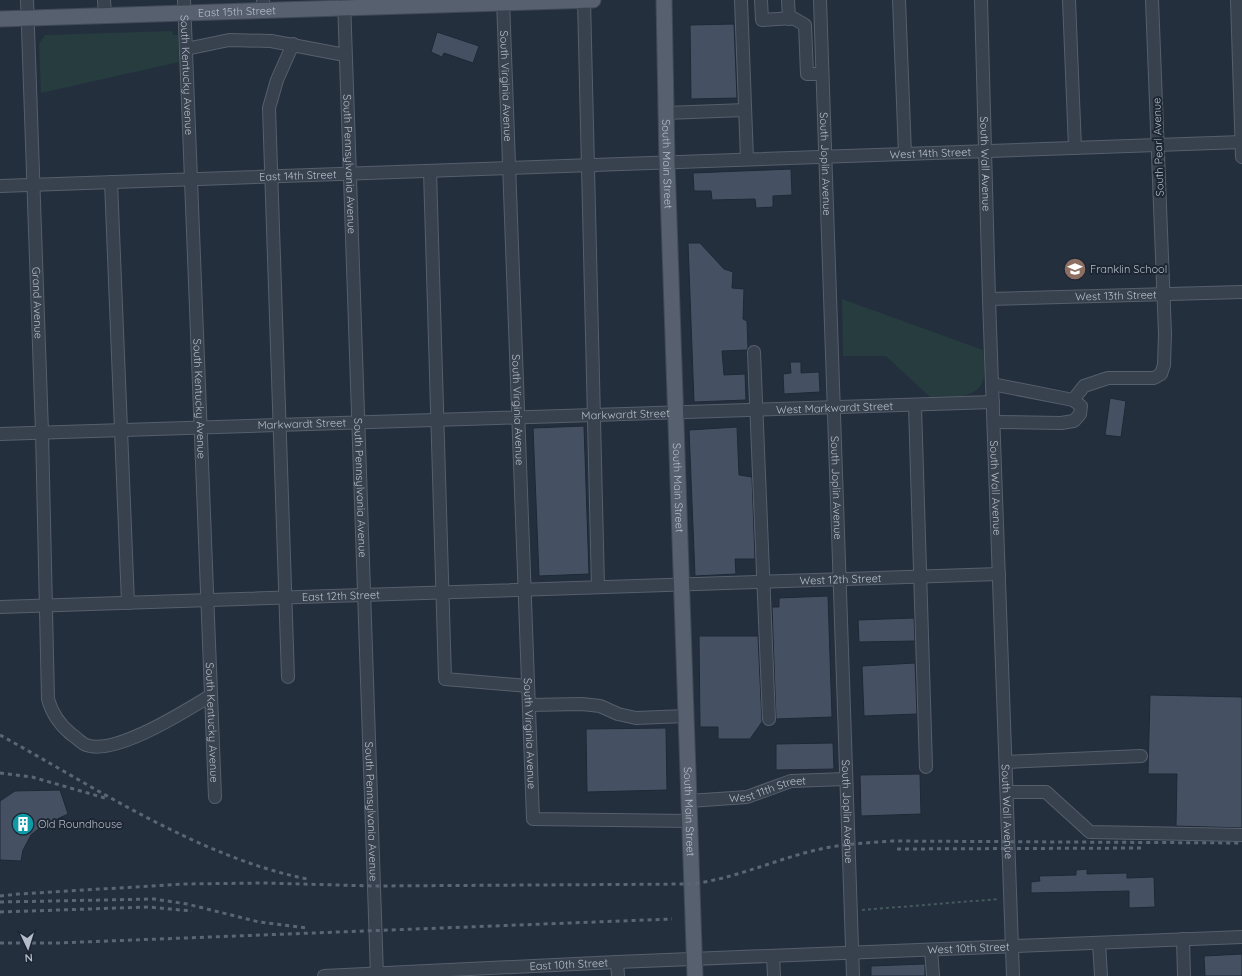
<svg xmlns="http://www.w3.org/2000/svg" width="1242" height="976" font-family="Quicksand,sans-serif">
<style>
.green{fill:#263c3f}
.building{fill:#455162;stroke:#1f2835}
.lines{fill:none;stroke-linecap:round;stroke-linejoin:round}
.minor-casing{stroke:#565f6c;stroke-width:14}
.major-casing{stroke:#414a57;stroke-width:17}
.path{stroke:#44595c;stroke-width:2;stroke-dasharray:3 3;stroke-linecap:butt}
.minor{stroke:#38414e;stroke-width:12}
.major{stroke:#56606e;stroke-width:15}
.rail{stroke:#5a6575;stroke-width:3;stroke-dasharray:4 4;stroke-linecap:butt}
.labels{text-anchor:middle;stroke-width:4;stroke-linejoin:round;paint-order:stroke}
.street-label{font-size:11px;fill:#b4bcc9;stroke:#1d2633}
.poi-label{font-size:11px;fill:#b4bcc9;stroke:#1d2633;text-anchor:start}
</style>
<rect width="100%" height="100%" fill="#242f3e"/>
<!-- green -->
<g class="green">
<path d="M172,31L173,35H178L179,62L41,93L39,44L45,35Z"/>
<path d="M842,299L983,350C984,359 986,372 983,381C976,401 946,396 930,397L886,356H843Z"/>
</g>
<!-- building -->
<g class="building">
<path d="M734,24L737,98L691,99L690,25Z"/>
<path d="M437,32L479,46L473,63L444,53L442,57L431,52Z"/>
<path d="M791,169L792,195L773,196V207L756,208L755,199L712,200L711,191H694L693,173Z"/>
<path d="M688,243H700L724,269L733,272L732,288L744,289L743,319L747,321L748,348L747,350L722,351L724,375L745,374L746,400L694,402Z"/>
<path d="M790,362H801V373L819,372L820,392L784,394L783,374L791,373Z"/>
<path d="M1110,398L1126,401L1121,437L1105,435Z"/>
<path d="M584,426L589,574L539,576L533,428Z"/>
<path d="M737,427L739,475L752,477L755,559H735L736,574L695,576L689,430Z"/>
<path d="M828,596L832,717L776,719L772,607H779V598Z"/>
<path d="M914,618L915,641L859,642L858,620Z"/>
<path d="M699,636H758L762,722L750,739H718V727H700Z"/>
<path d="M915,663L917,714L864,716L862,666Z"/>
<path d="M1150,695L1242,697V828L1176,826L1177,774H1148Z"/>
<path d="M666,728L667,790L587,792L586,729Z"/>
<path d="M833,743L834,769L776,770V744Z"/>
<path d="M920,774L921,814L861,816L860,775Z"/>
<path d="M60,790L68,814L42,826L31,835L23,850L21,861L0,860V801L15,791Z"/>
<path d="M1087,869V874L1127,873V878L1154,877L1155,907L1129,908V891L1031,893V882L1040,881L1039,876L1076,875V870Z"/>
<path d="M1242,954V976H1205L1204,956Z"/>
<path d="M925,964V976H871V966Z"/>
</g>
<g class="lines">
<!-- minor casing -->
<g class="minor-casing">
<g id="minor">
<path id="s1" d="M27,0L42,432L48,699C52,714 59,724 71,734C76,737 81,743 86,745C115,756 185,711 210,696"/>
<path d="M104,0L105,15"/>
<path id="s2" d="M184,0L215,797"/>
<path d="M263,0L264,11"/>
<path id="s3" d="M344,0L377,976"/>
<path id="s4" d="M503,0L533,819L690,821"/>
<path d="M584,0L598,587"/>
<path d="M741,0L747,159"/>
<path d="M761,0L762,20L793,18L805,25L807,74H822"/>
<path d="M788,0L789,19"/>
<path id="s5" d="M820,0L853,976"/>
<path d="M899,0L905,154"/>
<path id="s6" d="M981,0L989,299L1013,976"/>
<path d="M1069,0L1075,148"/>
<path d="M1237,0L1242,157"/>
<path d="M186,49L229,40L271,41L345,55"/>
<path d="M666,113L745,110"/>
<path d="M430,171L445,679L528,686"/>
<path d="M111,182L128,603"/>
<path id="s7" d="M0,186L1242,142"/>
<path id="s8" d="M989,299L1242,292"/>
<path d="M754,352L769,719"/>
<path d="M992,384L1073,400L1081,406L1080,414L1074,421L1061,423L994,422"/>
<path d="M1073,400L1084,386L1108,378H1154L1161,374L1164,365L1165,334L1152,0"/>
<path d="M915,406L926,767"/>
<path id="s9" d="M0,434C331,421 662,415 993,402"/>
<path id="s10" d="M0,607L999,574"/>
<path d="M288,677L269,108L277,80L293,44"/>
<path d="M529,705L582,704L600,706L618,714L636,718L686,716"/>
<path d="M1006,762L1141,756"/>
<path d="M1007,792H1046L1090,832L1242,835"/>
<path id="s11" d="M689,801L747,797L791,781L846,779"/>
<path d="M1183,939L1184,976"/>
<path d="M1099,943L1101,976"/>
<path d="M931,950L933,976"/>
<path d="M773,956L774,976"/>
<path d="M617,962L618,976"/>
<path id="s12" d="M324,976L617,962L1242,937"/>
</g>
</g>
<!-- major casing -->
<g class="major-casing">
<g id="major">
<path id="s13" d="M664,0L667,162L695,976"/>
<path id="s14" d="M0,19L593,0"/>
</g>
</g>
<!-- path -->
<path class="path" d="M862,910L999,899"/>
<!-- minor -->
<use href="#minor" class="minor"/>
<!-- major -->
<use href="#major" class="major"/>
<!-- rail -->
<g class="rail">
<path d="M0,735C96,788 199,857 307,879"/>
<path d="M0,773L32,777L105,798"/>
<path d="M897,849L1141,848"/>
<path d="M0,896L18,894L185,884L264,883L374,886L691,884C734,879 774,860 816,850C841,844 866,843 892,841L1242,843"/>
<path d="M0,902L154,899L187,904L259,922L307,928"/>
<path d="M0,912L148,907L192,911"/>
<path d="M0,943H57L672,919"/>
</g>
</g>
<!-- icons -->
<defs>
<g id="school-disc" transform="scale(1.15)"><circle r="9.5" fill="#8d6e63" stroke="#1d2633"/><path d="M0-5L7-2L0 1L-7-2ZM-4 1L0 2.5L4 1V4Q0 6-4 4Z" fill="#fff"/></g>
<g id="building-disc" transform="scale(1.15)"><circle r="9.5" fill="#0f9aa8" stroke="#1d2633"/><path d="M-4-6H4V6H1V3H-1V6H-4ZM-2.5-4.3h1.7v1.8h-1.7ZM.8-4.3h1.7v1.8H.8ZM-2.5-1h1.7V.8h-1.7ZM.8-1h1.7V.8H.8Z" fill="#fff"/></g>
</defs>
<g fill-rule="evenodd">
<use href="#school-disc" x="1075" y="269"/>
<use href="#building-disc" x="23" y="824"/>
</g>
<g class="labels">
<!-- street labels -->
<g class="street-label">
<text dy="4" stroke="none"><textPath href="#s14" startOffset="237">East 15th Street</textPath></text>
<text dy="4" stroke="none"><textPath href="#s2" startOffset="75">South Kentucky Avenue</textPath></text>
<text dy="4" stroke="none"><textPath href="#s4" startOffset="86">South Virginia Avenue</textPath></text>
<text transform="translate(1158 147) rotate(-92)" y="4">South Pearl Avenue</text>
<text dy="4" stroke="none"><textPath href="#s7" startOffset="931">West 14th Street</textPath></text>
<text dy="4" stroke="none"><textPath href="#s3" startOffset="164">South Pennsylvania Avenue</textPath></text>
<text dy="4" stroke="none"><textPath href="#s13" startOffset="164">South Main Street</textPath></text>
<text dy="4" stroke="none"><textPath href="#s5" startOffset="164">South Joplin Avenue</textPath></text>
<text dy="4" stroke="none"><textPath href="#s6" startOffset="164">South Wall Avenue</textPath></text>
<text dy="4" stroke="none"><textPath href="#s7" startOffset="298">East 14th Street</textPath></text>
<text dy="4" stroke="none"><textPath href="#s8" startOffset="127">West 13th Street</textPath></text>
<text dy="4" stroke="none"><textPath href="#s1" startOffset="303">Grand Avenue</textPath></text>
<text dy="4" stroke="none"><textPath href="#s2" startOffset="399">South Kentucky Avenue</textPath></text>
<text dy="4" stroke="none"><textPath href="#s9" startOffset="835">West Markwardt Street</textPath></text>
<text dy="4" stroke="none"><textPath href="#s4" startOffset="410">South Virginia Avenue</textPath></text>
<text dy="4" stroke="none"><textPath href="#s9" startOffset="626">Markwardt Street</textPath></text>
<text dy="4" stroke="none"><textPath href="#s9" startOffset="302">Markwardt Street</textPath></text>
<text dy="4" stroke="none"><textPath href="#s3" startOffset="488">South Pennsylvania Avenue</textPath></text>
<text dy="4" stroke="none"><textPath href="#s13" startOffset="488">South Main Street</textPath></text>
<text dy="4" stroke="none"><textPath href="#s5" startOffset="488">South Joplin Avenue</textPath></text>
<text dy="4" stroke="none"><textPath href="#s6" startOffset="488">South Wall Avenue</textPath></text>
<text dy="4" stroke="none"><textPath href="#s10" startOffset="841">West 12th Street</textPath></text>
<text dy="4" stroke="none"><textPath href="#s10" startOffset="341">East 12th Street</textPath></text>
<text dy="4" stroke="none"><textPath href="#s2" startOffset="723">South Kentucky Avenue</textPath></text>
<text dy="4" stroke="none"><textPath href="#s4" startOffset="734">South Virginia Avenue</textPath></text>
<text dy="4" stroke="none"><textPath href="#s11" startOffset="80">West 11th Street</textPath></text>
<text dy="4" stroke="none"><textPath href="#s3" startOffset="812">South Pennsylvania Avenue</textPath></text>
<text dy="4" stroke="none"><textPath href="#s13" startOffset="812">South Main Street</textPath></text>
<text dy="4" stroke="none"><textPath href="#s5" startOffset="812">South Joplin Avenue</textPath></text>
<text dy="4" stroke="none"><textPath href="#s6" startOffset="812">South Wall Avenue</textPath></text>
<text dy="4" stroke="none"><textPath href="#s12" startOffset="645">West 10th Street</textPath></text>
<text dy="4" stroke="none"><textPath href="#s12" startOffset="245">East 10th Street</textPath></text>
</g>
<!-- poi labels -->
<g class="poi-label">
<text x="1090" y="273">Franklin School</text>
<text x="38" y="828">Old Roundhouse</text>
</g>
</g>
<!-- north arrow -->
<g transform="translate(28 948) rotate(176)" stroke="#1d2633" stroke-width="3" paint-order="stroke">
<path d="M0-3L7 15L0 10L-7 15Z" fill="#b4bcc9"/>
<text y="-6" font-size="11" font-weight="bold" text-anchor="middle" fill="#b4bcc9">N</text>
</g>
</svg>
